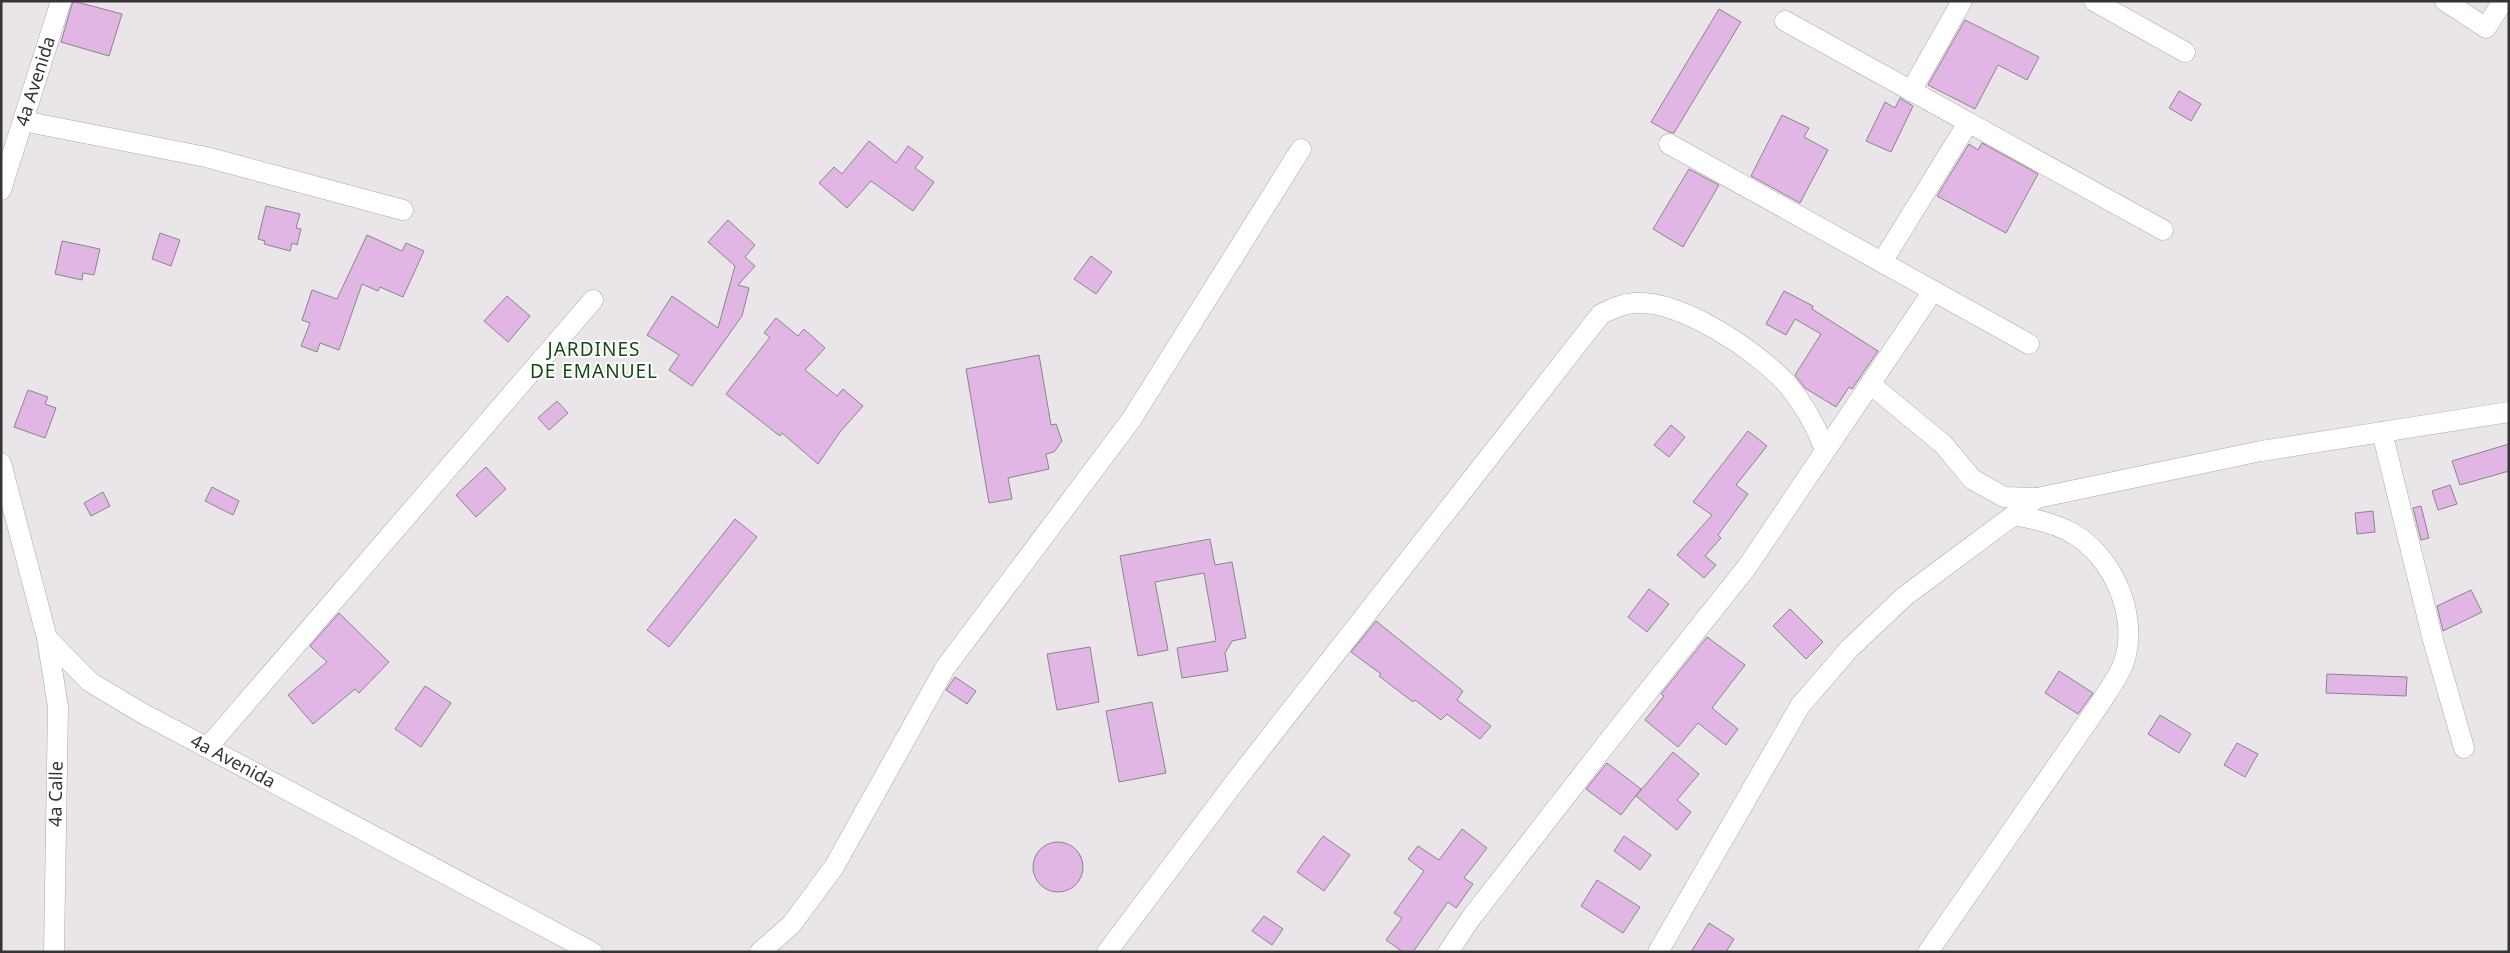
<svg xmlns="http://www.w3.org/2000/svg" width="2510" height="953" font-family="'Noto Sans',sans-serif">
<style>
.building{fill:#e1b6e5;stroke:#89868a}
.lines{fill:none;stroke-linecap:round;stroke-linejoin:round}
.minor-casing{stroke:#aca8ac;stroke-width:21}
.minor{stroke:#fff;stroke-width:20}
.labels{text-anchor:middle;stroke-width:4;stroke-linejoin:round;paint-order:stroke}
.street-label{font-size:18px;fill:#353335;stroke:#fff}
.neighbourhood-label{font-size:19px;letter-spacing:1px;fill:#134914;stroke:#fff}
</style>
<rect width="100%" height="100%" fill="#e9e5e9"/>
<!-- building -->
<g class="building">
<path d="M73,1L122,14L109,56L61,42Z"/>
<path d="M1719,9L1741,22L1674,133L1669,132L1651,122Z"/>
<path d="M1965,20L2039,57L2027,80L1998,65L1975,109L1928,85Z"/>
<path d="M2179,91L2201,104L2191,121L2169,108Z"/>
<path d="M1900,98L1913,106L1891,152L1866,141L1885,102L1895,108Z"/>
<path d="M1782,115L1809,128L1804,137L1828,150L1800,203L1751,176Z"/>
<path d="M869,141L896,163L908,146L923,157L915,168L934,182L913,211L871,181L847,208L819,183L834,167L842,174Z"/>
<path d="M1982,143L2038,174L2006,233L1937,196L1969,144L1978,150Z"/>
<path d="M1689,169L1719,185L1683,247L1653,229Z"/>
<path d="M266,206L300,214L296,228L301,229L297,245L292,243L290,251L264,244L265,241L258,239Z"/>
<path d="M728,220L755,245L745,257L755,266L738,285L749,288L742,316L692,386L669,370L679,355L647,335L672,296L718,328L735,266L708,242Z"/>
<path d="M160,233L180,240L171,266L152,259Z"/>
<path d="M367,235L402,251L406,243L424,251L403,297L380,287L378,291L362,284L339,350L320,343L317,352L301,346L310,323L302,320L312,290L337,299Z"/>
<path d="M62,241L100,249L94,275L83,273L82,280L55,274Z"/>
<path d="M1091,256L1112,272L1096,294L1074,279Z"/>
<path d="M1784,291L1813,306L1812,309L1878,351L1852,389L1849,387L1836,407L1805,388L1795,375L1821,334L1795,319L1786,335L1766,324Z"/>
<path d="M507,296L530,316L508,342L484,321Z"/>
<path d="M776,318L798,336L804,329L825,348L805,370L837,396L843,389L863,406L840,432L818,464L782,433L780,436L726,394L770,337L764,333Z"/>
<path d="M1039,355L1051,425L1056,424L1062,441L1054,452L1046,454L1049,469L1008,478L1012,499L989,503L966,369Z"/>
<path d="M28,390L48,397L45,404L56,408L45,438L14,427Z"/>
<path d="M557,401L568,413L549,430L538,418Z"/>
<path d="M1671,425L1685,437L1669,457L1654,445Z"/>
<path d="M1748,431L1767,446L1736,485L1748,494L1718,535L1721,538L1705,556L1716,565L1704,578L1677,555L1712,515L1693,502Z"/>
<path d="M2509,444V471L2460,485L2452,461Z"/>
<path d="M486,467L506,489L476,517L456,495Z"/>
<path d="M2450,485L2457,504L2438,510L2432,491Z"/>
<path d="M212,487L239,501L233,515L205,501Z"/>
<path d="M103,492L110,506L91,516L84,503Z"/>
<path d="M2421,506L2429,538L2421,540L2413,508Z"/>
<path d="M2373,511L2375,532L2357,534L2355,513Z"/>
<path d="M735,519L757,537L669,647L647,630Z"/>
<path d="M1210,539L1215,565L1232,562L1246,638L1232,641L1225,653L1228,671L1182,678L1177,648L1216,641L1204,573L1155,582L1168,650L1138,656L1120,556Z"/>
<path d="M1649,589L1669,604L1647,632L1628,617Z"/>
<path d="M2471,590L2482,612L2443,631L2437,606Z"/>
<path d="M1790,609L1823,642L1806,659L1773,626Z"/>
<path d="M339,613L389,662L359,693L355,689L313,724L288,695L327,662L310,646Z"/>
<path d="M1376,621L1463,691L1457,700L1491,726L1480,739L1447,714L1441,720L1415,700L1413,702L1379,676L1381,674L1351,652Z"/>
<path d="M1707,637L1745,665L1712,708L1738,729L1726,745L1698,723L1678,747L1645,720L1664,696L1661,694Z"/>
<path d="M1090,647L1099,702L1057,710L1047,654Z"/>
<path d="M2059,671L2093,693L2078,714L2045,693Z"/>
<path d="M2327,674L2407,677L2406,696L2326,693Z"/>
<path d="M955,677L976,691L967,704L946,690Z"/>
<path d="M425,686L451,703L421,747L395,729Z"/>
<path d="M1152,702L1166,773L1119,782L1106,711Z"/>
<path d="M2160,715L2191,734L2179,753L2148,734Z"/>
<path d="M2237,743L2258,754L2245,777L2224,765Z"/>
<path d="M1673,752L1699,774L1677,800L1691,812L1677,830L1636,796Z"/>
<path d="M1607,763L1641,789L1621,815L1586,789Z"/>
<path d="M1462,829L1487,848L1464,878L1473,884L1456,908L1448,902L1413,952H1403L1386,940L1402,918L1394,913L1424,871L1408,859L1418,846L1439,860Z"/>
<path d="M1323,836L1350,855L1324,891L1297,872Z"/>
<path d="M1624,836L1651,855L1640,870L1614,851Z"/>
<circle cx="1058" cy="867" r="25"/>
<path d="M1597,880L1640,907L1623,933L1581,906Z"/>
<path d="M1264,916L1283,929L1272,945L1252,931Z"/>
<path d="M1709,923L1734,939L1726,952H1691Z"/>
</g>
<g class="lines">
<!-- minor casing -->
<g class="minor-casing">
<g id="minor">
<path d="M2094,1L2185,52"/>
<path d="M2445,1L2486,28L2503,1"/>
<path d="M1785,21L2163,230"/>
<path d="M1911,91L1962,1"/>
<path d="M23,121L206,157L403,210"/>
<path d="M1669,144L2029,344"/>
<path id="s1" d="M1,190L61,1"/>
<path d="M1882,262L1968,123"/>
<path d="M1870,384L1943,444L1972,479L2004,497L2037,498"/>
<path d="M2382,432L2433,640L2464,748"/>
<path id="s2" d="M1,463L47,638L90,682L142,713L592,952"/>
<path d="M47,638L58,707L54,952"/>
<path d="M207,748L593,300"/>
<path d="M760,952L791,925L834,867L945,668L1131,420L1301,149"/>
<path d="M1107,952L1238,778L1601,314C1612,309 1622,304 1634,303C1681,300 1756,350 1787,384C1804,404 1816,426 1825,450"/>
<path d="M1448,952L1471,918L1614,734L1747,567L1933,291"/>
<path d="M1658,952L1800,706L1849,649L1905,596L2037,498L2261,451L2509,412"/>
<path d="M1928,952L2099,705C2107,692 2119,677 2124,662C2139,617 2114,557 2072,533C2054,523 2034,519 2014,515"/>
</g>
</g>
<!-- minor -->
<use href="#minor" class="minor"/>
</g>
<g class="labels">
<!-- street labels -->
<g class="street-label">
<text dy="6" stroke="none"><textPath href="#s1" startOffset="114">4a Avenida</textPath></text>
<text dy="6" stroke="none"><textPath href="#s2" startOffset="406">4a Avenida</textPath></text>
<text transform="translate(56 794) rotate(-89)" y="6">4a Calle</text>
</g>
<!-- neighbourhood labels -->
<g class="neighbourhood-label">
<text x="594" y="356">JARDINES<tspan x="594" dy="22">DE EMANUEL</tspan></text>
</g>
</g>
<!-- border -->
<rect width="2510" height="953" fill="none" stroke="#353335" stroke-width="5"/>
</svg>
